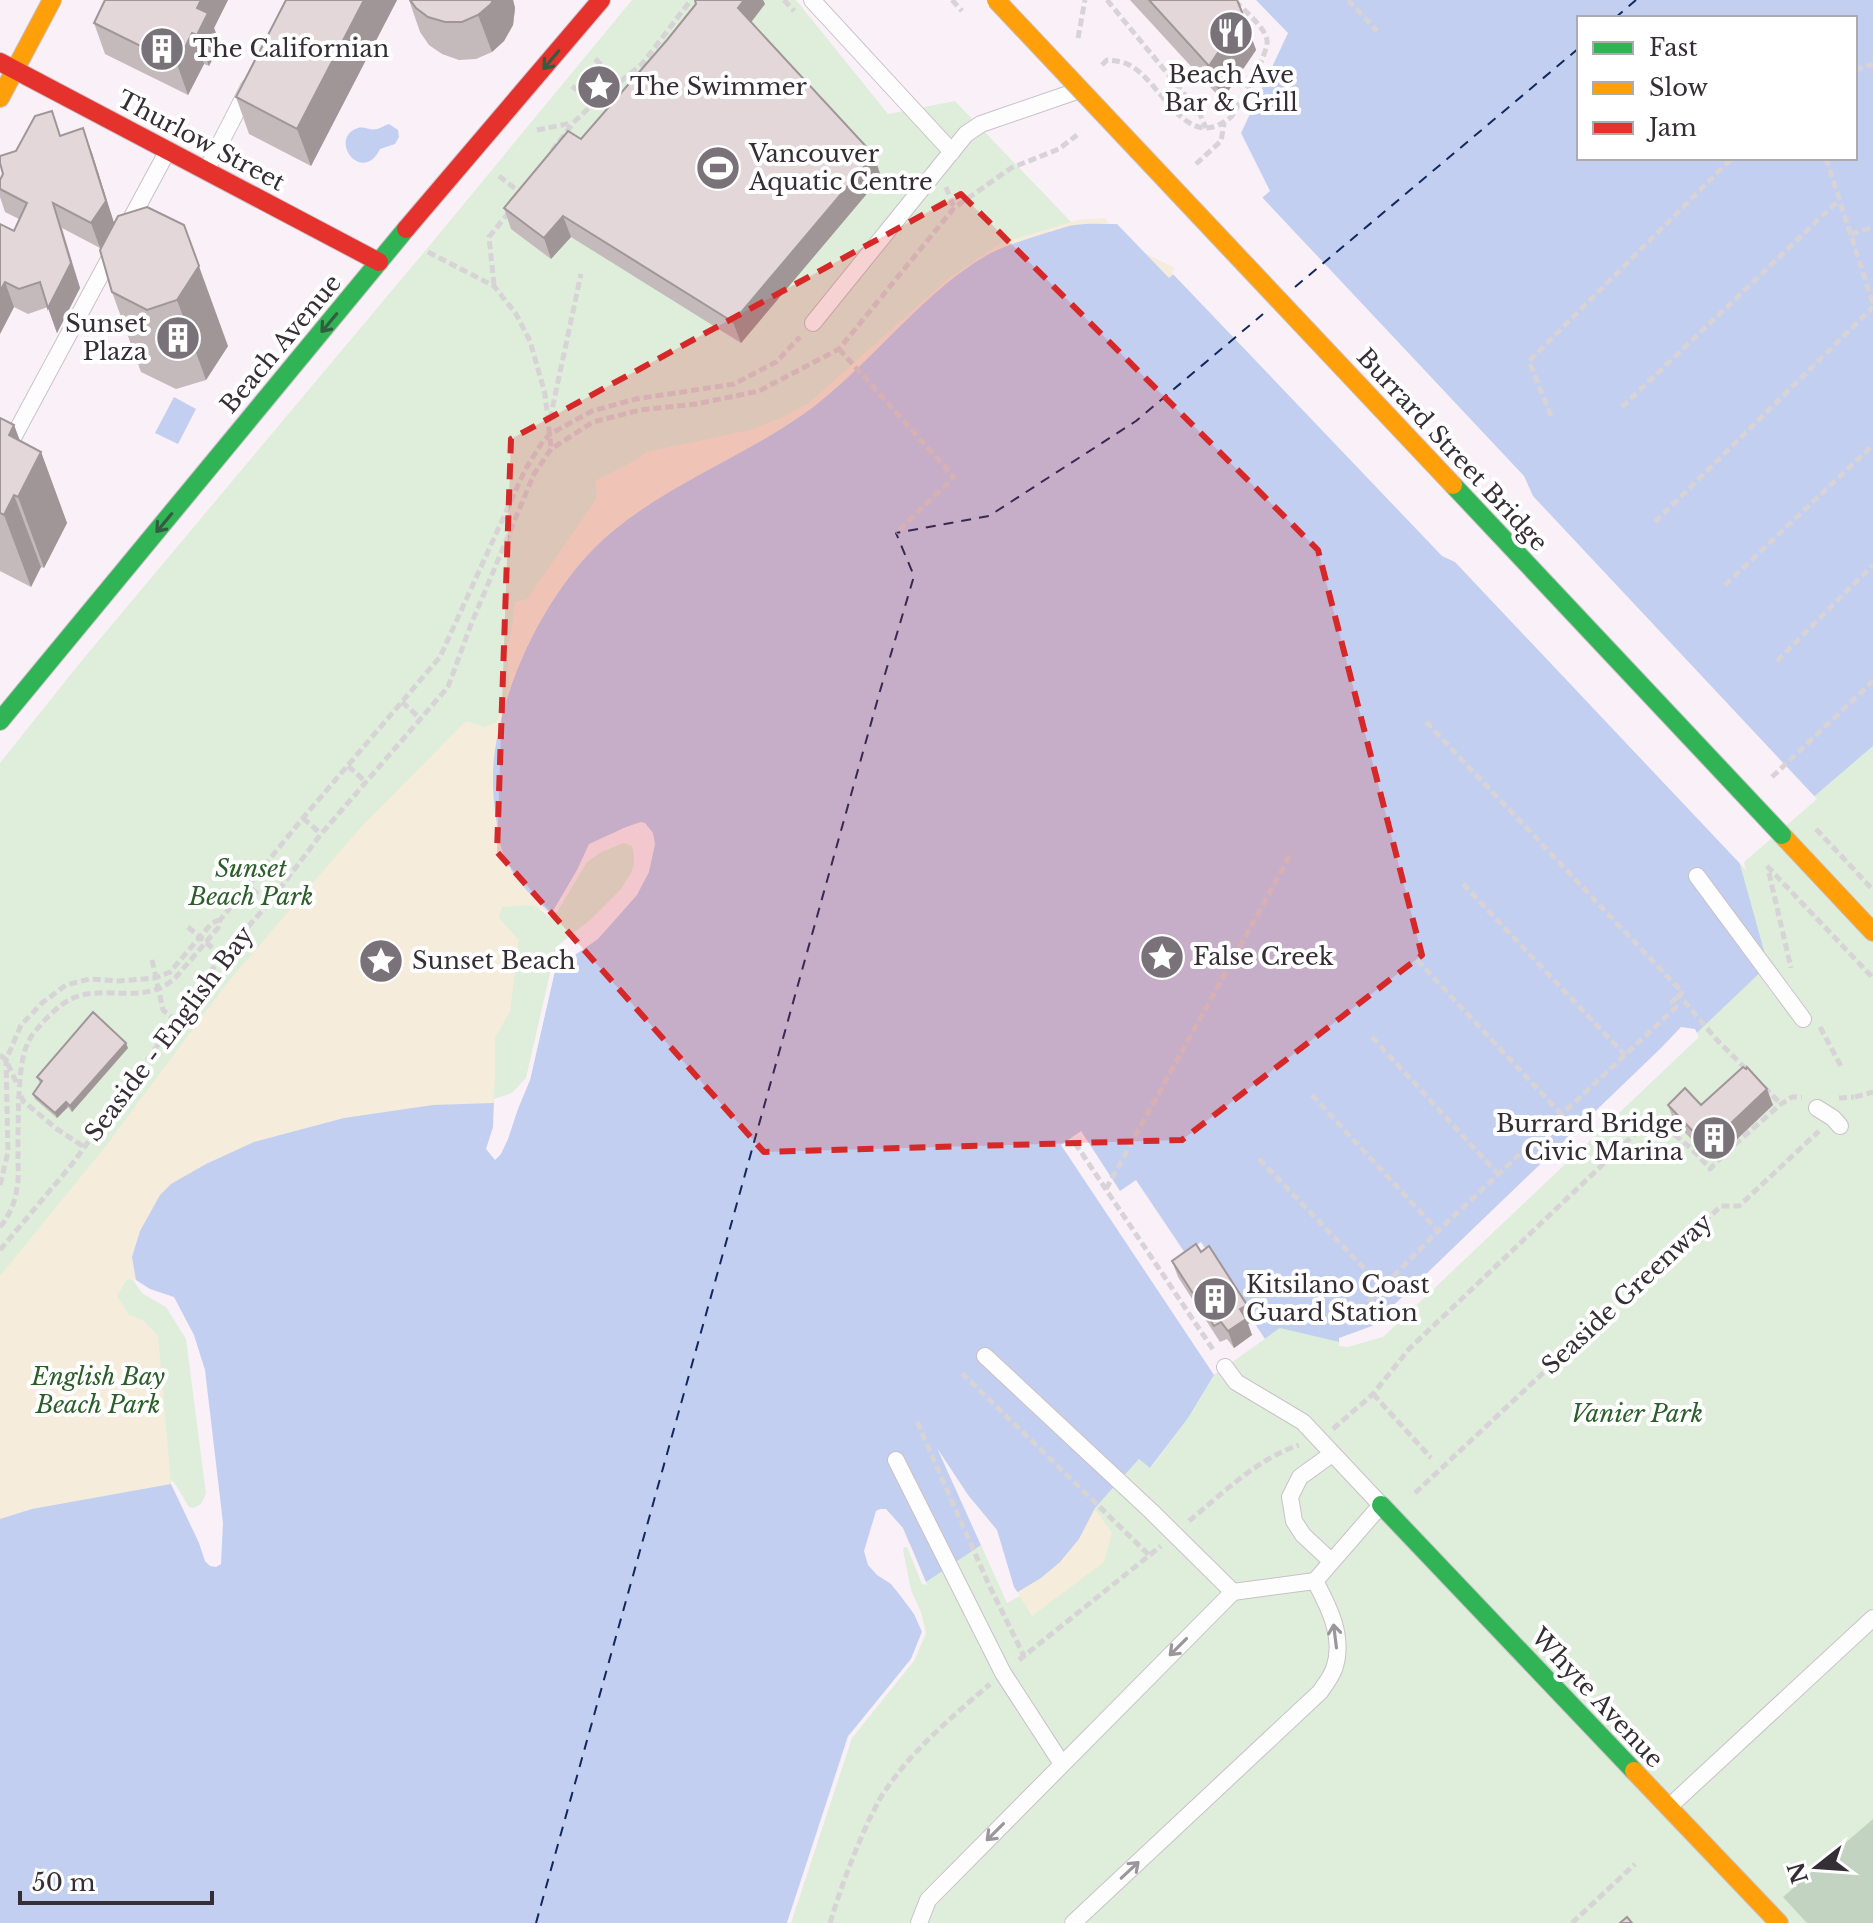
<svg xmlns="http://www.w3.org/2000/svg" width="1873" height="1923" font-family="'Libre Baskerville',serif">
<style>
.green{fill:#deeedb}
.forest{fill:#c3d3c1}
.sand{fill:#f5ecdb}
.water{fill:#c2cff1;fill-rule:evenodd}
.pier{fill:#f9f0f8}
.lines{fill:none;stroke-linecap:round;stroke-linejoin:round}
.ferry{stroke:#12285d;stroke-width:2;stroke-dasharray:10 8;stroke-linecap:butt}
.lane-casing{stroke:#c9c1c8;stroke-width:18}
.fast-casing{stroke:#c9c1c8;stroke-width:20}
.slow-casing{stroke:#c9c1c8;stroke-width:20}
.jam-casing{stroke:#c9c1c8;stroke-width:20}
.path{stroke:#d7d3d6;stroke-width:5;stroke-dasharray:8 4;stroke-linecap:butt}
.lane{stroke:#fefdfe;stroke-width:16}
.fast{stroke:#30b455;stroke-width:18}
.slow{stroke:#ff9f0a;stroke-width:18}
.jam{stroke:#e5322d;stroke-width:18}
.fast-bridge-casing{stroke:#c9c1c8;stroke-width:20;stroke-linecap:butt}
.slow-bridge-casing{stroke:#c9c1c8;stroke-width:20;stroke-linecap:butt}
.path-bridge{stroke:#d7d3d6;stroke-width:5;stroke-dasharray:8 4;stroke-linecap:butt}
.fast-bridge{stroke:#30b455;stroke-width:18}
.slow-bridge{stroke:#ff9f0a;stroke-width:18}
.wall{fill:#c4b9bb}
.shaded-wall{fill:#a09698}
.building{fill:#e4d7d9;stroke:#a09698;stroke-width:2}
.oneway{stroke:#335d40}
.oneway2{stroke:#9a9699}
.marked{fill:#d62828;fill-opacity:0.2;stroke:#d62828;stroke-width:6;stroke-dasharray:16 10;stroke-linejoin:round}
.labels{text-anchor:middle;stroke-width:8;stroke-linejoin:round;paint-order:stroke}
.poi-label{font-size:24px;fill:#352e34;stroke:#fff;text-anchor:start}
.street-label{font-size:24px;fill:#352e34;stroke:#fff}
.park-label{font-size:24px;font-style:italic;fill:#2b5e2a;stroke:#fff}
</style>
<rect width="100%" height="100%" fill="#f9f0f8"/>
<!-- green -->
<g class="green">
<path d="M632,0H796L888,114L955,101L1074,225L584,859L623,839L635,843L638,865L530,1080L514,1097L169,1304L190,1338L210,1494L204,1508L0,1519V763L79,664L425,251Z"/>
<path d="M1873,746V1923H787L849,1736L908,1591L902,1544L981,1545L1079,1539L1095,1508L1140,1458L1151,1468L1188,1418L1214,1375L1280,1328L1739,861Z"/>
</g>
<!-- forest -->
<path class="forest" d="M1873,1819V1923H1807L1783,1897Z"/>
<!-- sand -->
<g class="sand">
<path d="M1105,218L1127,249L1144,253L1179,270L589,844L551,914L532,905L502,907L499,918L519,940L510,1011L495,1038V1078L492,1118L205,1370L174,1297L136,1280L127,1279L117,1296L129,1315L143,1320L158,1336L171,1484L184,1514L0,1725V1276L105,1147L228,982L360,828L466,721L484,727L495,723L499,718L509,687L507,650L512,628L515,602L527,599L595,501L597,492L595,481L636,460L646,452L750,430L781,418L809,403L949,278L1001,243L1078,220Z"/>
<path d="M988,1409L1099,1514L1112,1533L1104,1562L1032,1616L1014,1587Z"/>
</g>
<!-- water -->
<g class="water">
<path d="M1256,0H1873V746L1739,861L1768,965L1381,1334L1348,1344L1280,1328L1214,1375L1188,1418L1150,1468L1139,1459L1095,1508L1079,1539L1060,1562L1041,1578L1006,1599L981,1545L926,1582L910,1544L899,1547L922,1632L911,1659L848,1736L787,1923H0V1519L32,1509L171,1484L186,1511L194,1512L210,1494L190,1338L169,1304L145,1291L136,1280L132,1257L140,1231L160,1195L171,1184L206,1164L254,1142L344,1118L433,1105L493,1103L514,1097L530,1080L560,948L624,892L638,854L629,839L584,859L551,914C535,899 518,884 508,864C500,850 498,834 496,818C493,799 492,777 494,758C503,680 551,582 612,532C674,480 752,454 816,405C875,359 925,290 989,254C1007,245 1027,239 1046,233C1055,231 1065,226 1075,225C1088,223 1103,224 1117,224L1169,278L1270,191L1241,133L1288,33ZM1579,18H1855V158H1579Z"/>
<path d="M389,124L398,130L399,137L395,144L380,149C362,186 327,138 358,128C365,126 370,131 377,129C381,128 385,125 389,124Z"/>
<path d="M174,397L196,409L178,444L155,433Z"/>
</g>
<!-- pier -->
<g class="pier">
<path d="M1260,195L1524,476L1533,496L1817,799L1744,862L1746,870L1455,562L1442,556L1171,272Z"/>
<path d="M641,822L645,823L653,833L655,844L649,872L637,895L598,939L572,957L560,949L530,1080L518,1109L508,1139L501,1154L495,1160L486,1149L493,1127L494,1099L512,1093L526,1078L556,947L590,920L621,889L631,873L634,864V855L632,846L624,843L601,852L587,862L554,917H549L538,908L552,913L577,870L589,844L626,827Z"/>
<path d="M1681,1027L1695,1029L1699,1037L1383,1337L1348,1347L1339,1346V1338L1372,1326L1661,1048Z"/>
<path d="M1081,1131L1120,1191L1136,1180L1185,1253L1201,1242L1265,1339L1214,1375L1061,1145Z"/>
<path d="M132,1279L136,1280L150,1289L174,1297L194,1335L205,1370L223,1523L221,1564L216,1567L210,1566L205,1561L199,1543L171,1484V1480L174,1482L189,1507L194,1508L201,1504L206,1494L186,1339L166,1307L143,1294Z"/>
<path d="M937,1448L968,1495L997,1530L1014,1587L1020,1596L1007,1603Z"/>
<path d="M880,1509H886L903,1528L927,1585L922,1584L907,1547H904L903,1550L911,1590L921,1612L926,1633L914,1661L852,1738L791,1923H787L849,1736L911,1659L922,1632L914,1614L899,1594L891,1584L877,1575L868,1565L864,1551L876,1511Z"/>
</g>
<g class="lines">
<!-- ferry -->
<g class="ferry">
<path d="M1615,18L1636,0"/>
<path d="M1295,287L1579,48"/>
<path d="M536,1923L880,691L914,576L896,533L989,516L1136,421L1263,314"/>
</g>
<!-- lane casing -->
<g class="lane-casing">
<g id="lane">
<path d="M812,0L952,152"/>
<path d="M207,169L249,87"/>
<path d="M125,230L167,152"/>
<path d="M813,323L966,134L981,124L1077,91"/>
<path d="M0,462L114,250"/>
<path d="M1697,876L1803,1019"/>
<path d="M1817,1108L1833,1118L1840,1126"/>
<path d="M985,1356L1151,1511L1233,1592"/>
<path d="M896,1460L1003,1673L1062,1764"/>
<path d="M1331,1561L1303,1535L1294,1521L1290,1497L1300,1477L1332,1454"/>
<path d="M1670,1806L1873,1618"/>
<path d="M919,1923L928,1900L1233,1592L1315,1581L1381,1505L1303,1422L1236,1382L1225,1367"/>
<path d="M1073,1923L1320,1692C1325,1685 1331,1677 1334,1669C1345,1638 1329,1607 1315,1581"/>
</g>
</g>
<!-- fast casing -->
<g class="fast-casing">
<g id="fast">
<path d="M0,721L406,229"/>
<path d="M1381,1505L1634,1771"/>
</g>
</g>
<!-- slow casing -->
<g class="slow-casing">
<g id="slow">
<path d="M0,98L52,0"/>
<path d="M1782,835L1873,932"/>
<path d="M1634,1771L1779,1923"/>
</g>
</g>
<!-- jam casing -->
<g class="jam-casing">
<g id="jam">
<path d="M0,62L379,262"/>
<path d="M406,229L601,0"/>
</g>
</g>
<!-- path -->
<g class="path">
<path d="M784,0L794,11"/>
<path d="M1107,0L1199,112L1206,128"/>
<path d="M1348,0L1377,31"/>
<path d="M1078,38L1085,0"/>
<path d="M595,59L620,81"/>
<path d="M1102,65L1107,60C1116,61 1123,61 1131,66C1163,84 1187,156 1232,116C1240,101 1269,54 1267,40C1265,27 1243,9 1234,0"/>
<path d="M1855,70L1873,64"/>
<path d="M585,72L608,91"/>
<path d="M593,104L642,64L691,0"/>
<path d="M537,130L572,123"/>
<path d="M552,151L573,123L593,104L572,86"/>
<path d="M1826,158L1873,304"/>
<path d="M1196,164L1221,141L1224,124"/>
<path d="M499,176L522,194"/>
<path d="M946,187L954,208"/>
<path d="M1851,234L1873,227"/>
<path d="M428,252L494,286L516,314L530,341L545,394L551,448"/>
<path d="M494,285L489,237L510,211"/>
<path d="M839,349L954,477L896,533"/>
<path d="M1622,407L1839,200"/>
<path d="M1551,416L1529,361L1732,158"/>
<path d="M550,419L581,274"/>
<path d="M1655,522L1873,307"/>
<path d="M1725,585L1873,445"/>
<path d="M1777,661L1873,565"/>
<path d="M402,702L421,719"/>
<path d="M1426,722L1682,992L1679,995L1716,1039L1749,1072"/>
<path d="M348,766L366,782"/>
<path d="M1772,777L1873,681"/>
<path d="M303,818L321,834"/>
<path d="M1769,873L1791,968"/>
<path d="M233,874L269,903"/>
<path d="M1463,884L1625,1055"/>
<path d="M188,927L222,956"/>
<path d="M152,960L163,1010L176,1021"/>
<path d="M1417,960L1562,1115"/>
<path d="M1820,1027L1842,1068"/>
<path d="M1372,1037L1498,1174"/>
<path d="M0,1055L6,1060L18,1086"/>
<path d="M1764,1087L1781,1104"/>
<path d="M1312,1095L1438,1231"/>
<path d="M21,1096L23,1101L57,1129L84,1147"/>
<path d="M1855,1097L1873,1092"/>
<path d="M1839,1098L1854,1097"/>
<path d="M1075,1143L1214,1351"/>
<path d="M1259,1159L1382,1287"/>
<path d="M0,1185L8,1152L6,1060L21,1025L42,1003L66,985L89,979L119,981L155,978L170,972L212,923L219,920"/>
<path d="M1106,1189L1292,852"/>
<path d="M0,1227C9,1216 15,1203 17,1188C19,1178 18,1167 18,1157C18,1131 18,1104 20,1078C22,1062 23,1050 31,1037C38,1026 59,1004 71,999C103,983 146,1007 176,977L218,928L220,920L303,818L440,657L525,470L543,441L550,434L592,411L636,399L734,384L776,362L800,337"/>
<path d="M0,1250L73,1163L222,956L269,903L321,834L448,687L470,627L534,474L551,449L593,422L640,410L696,404L759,391L839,349L954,208L1011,168L1059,149L1077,135"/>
<path d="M1368,1302L1438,1231L1676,1007L1672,1002L1679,995"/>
<path d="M962,1373L1149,1555"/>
<path d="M1373,1394L1431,1458"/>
<path d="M917,1422L989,1585L1024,1656"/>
<path d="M1333,1429L1373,1394L1409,1349L1641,1128L1657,1124C1678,1135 1695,1151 1710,1169L1725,1153L1781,1104L1792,1097H1802"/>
<path d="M1415,1493L1721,1206H1739L1819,1131"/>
<path d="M1189,1521C1223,1493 1257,1459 1299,1445"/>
<path d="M1019,1660L1161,1546"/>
<path d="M830,1923C841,1887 854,1852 870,1818C875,1809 879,1799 885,1791C913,1749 952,1717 990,1684"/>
<path d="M1572,1923L1635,1864"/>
</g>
<!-- lane -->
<use href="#lane" class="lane"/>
<!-- fast -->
<use href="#fast" class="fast"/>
<!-- slow -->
<use href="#slow" class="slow"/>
<!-- jam -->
<use href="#jam" class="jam"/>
<!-- fast-bridge casing -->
<g class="fast-bridge-casing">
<path id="fast-bridge" d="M1453,485L1782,835"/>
</g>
<!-- slow-bridge casing -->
<g class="slow-bridge-casing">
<path id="slow-bridge" d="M996,0L1453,485"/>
</g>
<!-- path-bridge -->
<g class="path-bridge">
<path d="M952,0L962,11"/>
<path d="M1816,829L1873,890"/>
<path d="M1767,866L1873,978"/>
</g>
<!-- fast-bridge -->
<use href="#fast-bridge" class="fast-bridge"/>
<!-- slow-bridge -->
<use href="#slow-bridge" class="slow-bridge"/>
</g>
<!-- wall -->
<g class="wall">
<path d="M105,0H228L214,28L220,44L209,66L204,64L188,95L105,54L94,23Z"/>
<path d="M286,0H397L311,166L249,134L236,97Z"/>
<path d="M409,0H513L515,8L513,25L504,41L492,52L476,59L459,60L442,54L429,45L420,32Z"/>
<path d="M695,0H763L765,4L751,22L874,155L881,177L741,343L571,237L551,259L511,229L504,208L581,139L667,40L696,4Z"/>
<path d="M1130,0H1237L1256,50L1222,100Z"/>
<path d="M61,136L92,153L114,224L228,346L206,380L176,389L141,372L112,292L100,248L62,228L80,288L57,333L48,307L28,314L14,307L0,334V224L14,231L19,219L5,212L0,197V180Z"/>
<path d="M0,418L14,425L20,441L41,452L67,523L44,568L41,567L31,587L0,571Z"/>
<path d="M128,1048L72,1112L68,1107L57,1118L35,1099L33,1094L40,1083L37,1077Z"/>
<path d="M1668,1105H1773L1716,1159L1712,1155L1709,1158L1674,1121Z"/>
<path d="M1201,1252L1247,1305L1253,1321L1248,1324L1252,1335L1234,1348L1227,1339L1220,1342L1178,1277L1172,1261Z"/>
</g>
<!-- shaded-wall -->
<g class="shaded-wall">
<path d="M201,0H228L214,28L220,44L209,66L197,35V8Z"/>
<path d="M364,0H397L311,166L297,129Z"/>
<path d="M493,0H513L515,8L513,25L504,41L492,52L478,15Z"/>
<path d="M744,0H763L765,4L746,29L738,8Z"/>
<path d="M1239,2L1256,50L1222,100L1209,66Z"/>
<path d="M192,33L204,64L188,95L177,64Z"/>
<path d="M83,128L92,153L115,226L100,248L91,223Z"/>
<path d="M874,155L881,177L741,343L733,322Z"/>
<path d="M53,203L80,288L57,333L48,308Z"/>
<path d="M563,216L571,237L551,259L544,238Z"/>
<path d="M184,225L228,346L206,380L177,300Z"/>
<path d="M5,282L14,307L0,334V291Z"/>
<path d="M14,425L31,471L41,452L67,523L44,568L18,497L9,435Z"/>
<path d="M14,495L41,567L31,587L4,515Z"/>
<path d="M126,1043L128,1048L72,1112L70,1106Z"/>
<path d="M1767,1089L1773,1105L1716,1159L1710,1143Z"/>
<path d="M66,1102L68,1107L57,1118L55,1113Z"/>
<path d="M1706,1139L1712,1155L1709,1158L1703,1142Z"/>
<path d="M1247,1305L1253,1321L1248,1324L1252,1335L1234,1348L1228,1331L1240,1309Z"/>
</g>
<!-- building -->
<g class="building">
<path d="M105,0H201L197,8L208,13L197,35L192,33L177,64L94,23Z"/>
<path d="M286,0H364L297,129L236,97Z"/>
<path d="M410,0H493L491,4L478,15L462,22H445L428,17L416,8Z"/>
<path d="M695,0H744L738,8L874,155L733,322L563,216L544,238L504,208L568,131L581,139L667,40L696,4Z"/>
<path d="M1149,0H1237L1243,15L1209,66Z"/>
<path d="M52,111L60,136L83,128L106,201L91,223L53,203L71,263L48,308L40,282L19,289L5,282L0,291V224L14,231L27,203L0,189V180L3,174L0,163V156L16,151L35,116Z"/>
<path d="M147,207L184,225L199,266L177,300L147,310L112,292L100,250L118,216Z"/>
<path d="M0,418L14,425L9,435L41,452L18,497L14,495L4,515L0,513Z"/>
<path d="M93,1012L126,1043L70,1106L66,1102L55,1113L33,1094L42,1081L37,1077Z"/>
<path d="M1743,1067L1746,1069L1747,1067L1767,1089L1710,1143L1706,1139L1703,1142L1668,1105L1685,1088L1701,1105Z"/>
<path d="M1196,1244L1201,1252L1209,1246L1247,1305L1240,1309L1246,1319L1228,1331L1221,1322L1214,1326L1172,1261Z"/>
<path d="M1627,1917L1632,1923H1620Z"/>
</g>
<!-- one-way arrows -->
<defs><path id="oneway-shaft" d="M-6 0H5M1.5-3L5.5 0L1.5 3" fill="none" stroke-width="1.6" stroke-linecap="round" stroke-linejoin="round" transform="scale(2)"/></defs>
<g class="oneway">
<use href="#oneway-shaft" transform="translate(551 60) rotate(130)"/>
<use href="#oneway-shaft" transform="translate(329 323) rotate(130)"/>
<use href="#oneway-shaft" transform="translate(164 523) rotate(130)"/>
</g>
<g class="oneway2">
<use href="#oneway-shaft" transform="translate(1335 1636) rotate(-97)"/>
<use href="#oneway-shaft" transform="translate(1178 1647) rotate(135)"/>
<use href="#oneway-shaft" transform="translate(995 1832) rotate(135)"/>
<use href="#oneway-shaft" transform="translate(1130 1870) rotate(-43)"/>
</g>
<!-- marked area -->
<path class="marked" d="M961,194L1318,550L1422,955L1182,1140L764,1152L497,852L511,439Z"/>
<!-- icons -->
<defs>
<g id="restaurant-disc" transform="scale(2.3)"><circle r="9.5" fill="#7a7279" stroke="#fff"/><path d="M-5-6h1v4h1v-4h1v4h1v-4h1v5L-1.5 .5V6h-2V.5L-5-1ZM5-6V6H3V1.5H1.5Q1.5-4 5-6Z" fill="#fff"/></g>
<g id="building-disc" transform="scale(2.3)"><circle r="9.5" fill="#7a7279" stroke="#fff"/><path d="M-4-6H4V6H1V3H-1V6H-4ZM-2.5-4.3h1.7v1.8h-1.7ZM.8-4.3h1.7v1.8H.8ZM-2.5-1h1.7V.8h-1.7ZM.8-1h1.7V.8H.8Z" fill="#fff"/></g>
<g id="sight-disc" transform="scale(2.3)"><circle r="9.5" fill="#7a7279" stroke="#fff"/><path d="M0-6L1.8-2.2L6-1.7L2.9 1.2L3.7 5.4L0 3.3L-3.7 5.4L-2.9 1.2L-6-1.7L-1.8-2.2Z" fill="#fff"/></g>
<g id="stadium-disc" transform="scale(2.3)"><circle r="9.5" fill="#7a7279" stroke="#fff"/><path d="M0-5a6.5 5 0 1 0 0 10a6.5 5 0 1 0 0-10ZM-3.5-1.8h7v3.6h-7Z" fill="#fff"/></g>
</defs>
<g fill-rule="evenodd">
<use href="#restaurant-disc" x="1231" y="33"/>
<use href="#building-disc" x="162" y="49"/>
<use href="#sight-disc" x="599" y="87"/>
<use href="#stadium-disc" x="718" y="168"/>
<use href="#building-disc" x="178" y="338"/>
<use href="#sight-disc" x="1162" y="957"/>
<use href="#sight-disc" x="381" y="961"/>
<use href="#building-disc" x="1714" y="1138"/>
<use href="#building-disc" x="1215" y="1299"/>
</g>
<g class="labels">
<!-- poi labels -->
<g class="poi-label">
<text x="193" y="57">The Californian</text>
<text x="1231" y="83" text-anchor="middle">Beach Ave<tspan x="1231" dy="28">Bar &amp; Grill</tspan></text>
<text x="630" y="95">The Swimmer</text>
<text x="749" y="162">Vancouver<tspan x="749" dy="28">Aquatic Centre</tspan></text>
<text x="147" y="332" text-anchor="end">Sunset<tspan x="147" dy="28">Plaza</tspan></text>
<text x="1193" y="965">False Creek</text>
<text x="412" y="969">Sunset Beach</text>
<text x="1683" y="1132" text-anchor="end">Burrard Bridge<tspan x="1683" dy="28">Civic Marina</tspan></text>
<text x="1246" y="1293">Kitsilano Coast<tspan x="1246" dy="28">Guard Station</tspan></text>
</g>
<!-- street labels -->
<g class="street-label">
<text transform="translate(201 141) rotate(28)" y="8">Thurlow Street</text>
<text transform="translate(281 344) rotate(-50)" y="8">Beach Avenue</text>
<text transform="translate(1452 450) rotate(47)" y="8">Burrard Street Bridge</text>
<text transform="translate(169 1034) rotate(-53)" y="8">Seaside - English Bay</text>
<text transform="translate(1627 1294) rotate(-43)" y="8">Seaside Greenway</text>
<text transform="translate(1597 1698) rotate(47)" y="8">Whyte Avenue</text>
</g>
<!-- park labels -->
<g class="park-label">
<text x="251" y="877">Sunset<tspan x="251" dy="28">Beach Park</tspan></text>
<text x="98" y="1385">English Bay<tspan x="98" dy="28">Beach Park</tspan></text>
<text x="1637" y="1422">Vanier Park</text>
</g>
</g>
<!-- legend -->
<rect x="1577" y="16" width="280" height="144" fill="#ffffff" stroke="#aeabae" stroke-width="2"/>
<rect x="1593" y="42" width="40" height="12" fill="#30b455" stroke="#aeabae" stroke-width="2"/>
<text x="1649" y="56" font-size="24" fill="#352e34">Fast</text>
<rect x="1593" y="82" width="40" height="12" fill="#ff9f0a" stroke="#aeabae" stroke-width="2"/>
<text x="1649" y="96" font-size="24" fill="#352e34">Slow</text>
<rect x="1593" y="122" width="40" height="12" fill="#e5322d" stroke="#aeabae" stroke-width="2"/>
<text x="1649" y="136" font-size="24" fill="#352e34">Jam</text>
<!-- north arrow -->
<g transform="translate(1817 1867) rotate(253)" stroke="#ffffff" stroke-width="6" paint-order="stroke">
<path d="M0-6L14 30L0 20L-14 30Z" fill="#352e34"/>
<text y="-12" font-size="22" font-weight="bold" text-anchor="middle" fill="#352e34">N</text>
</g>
<!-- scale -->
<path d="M20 1891v12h192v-12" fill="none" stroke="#352e34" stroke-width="4"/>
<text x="32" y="1891" font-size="24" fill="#352e34" stroke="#ffffff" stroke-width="6" paint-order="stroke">50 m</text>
</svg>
